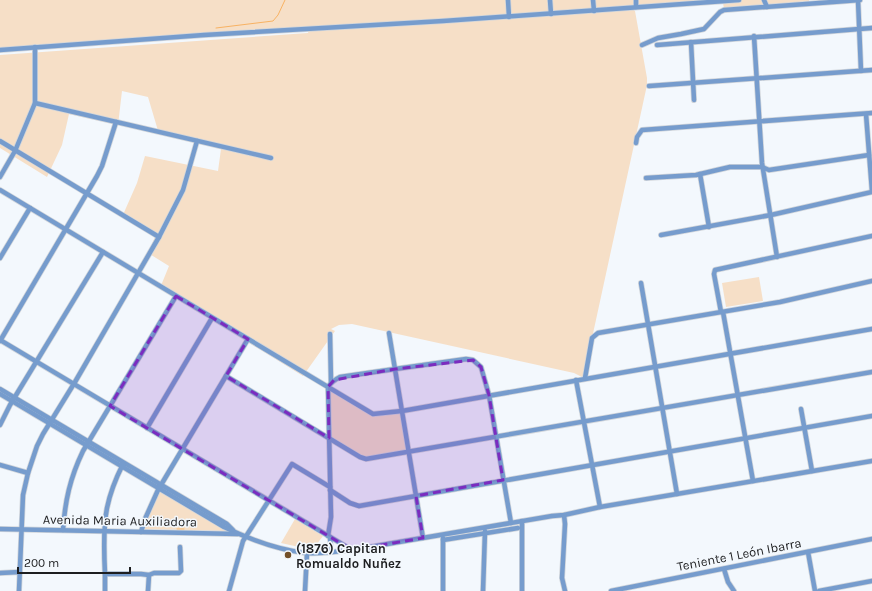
<svg xmlns="http://www.w3.org/2000/svg" width="872" height="591" font-family="Karla,sans-serif">
<style>
.green{fill:#f6dfc7}
.lines{fill:none;stroke-linecap:round;stroke-linejoin:round}
.stream{stroke:#f8b263;stroke-width:1}
.minor-casing{stroke:#d1d5da;stroke-width:6}
.minor{stroke:#769ccd;stroke-width:4.5}
.marked{fill:#7b2cbf;fill-opacity:0.2;stroke:#7b2cbf;stroke-width:3;stroke-dasharray:8 5;stroke-linejoin:round}
.poi-dot{fill:#724f28;stroke:#f3f8fd;stroke-width:1.5}
.labels{text-anchor:middle;stroke-width:3;stroke-linejoin:round;paint-order:stroke}
.street-label{font-size:13px;fill:#1d1e20;stroke:#f3f8fd}
.poi-label{font-size:13px;font-weight:bold;fill:#1d1e20;stroke:#f3f8fd;text-anchor:start}
</style>
<rect width="100%" height="100%" fill="#f3f8fd"/>
<!-- green -->
<g class="green">
<path d="M0,0H809V1L724,9L723,3L632,9L635,11L647,78V85L584,375L582,377L574,373L352,324L339,325L331,329L335,331L303,376L160,288L169,266L148,253L155,237L122,217L137,183L145,156L218,171L221,149L159,134L148,97L122,91L118,125L69,114L62,145L47,177L0,148V55L308,33L309,30L0,48Z"/>
<path d="M759,277L763,301L726,307L722,283Z"/>
<path d="M330,391L371,415L380,416L400,413L406,450L366,457L359,455L330,436Z"/>
<path d="M160,491L226,530V531L145,529L147,520Z"/>
<path d="M295,519L323,536L313,549H308L281,543Z"/>
</g>
<g class="lines">
<!-- stream -->
<g class="stream">
<path d="M216,28L273,21L278,15L285,0"/>
<path d="M177,529H184"/>
</g>
<!-- minor casing -->
<g class="minor-casing">
<g id="minor">
<path d="M508,0L509,17"/>
<path d="M550,0L551,14"/>
<path d="M593,0L594,11"/>
<path d="M636,0V7"/>
<path d="M764,0L767,7"/>
<path d="M858,0L861,71"/>
<path d="M754,36L762,163L777,257"/>
<path d="M691,42L694,100"/>
<path d="M642,45L658,38L681,34L704,29L720,12L724,10L860,0"/>
<path d="M657,45L872,28"/>
<path d="M0,50L204,35L443,21L739,0"/>
<path d="M649,86L872,70"/>
<path d="M35,103L271,158"/>
<path d="M866,114L872,191"/>
<path d="M0,141L159,237"/>
<path d="M636,143L637,137L642,130L872,113"/>
<path d="M700,174L709,227"/>
<path d="M0,177L15,151L35,103V47"/>
<path d="M646,178L696,175L730,167H762L769,170L869,155"/>
<path d="M0,190L373,414L402,411L872,329"/>
<path d="M661,235L771,215L872,192"/>
<path d="M0,258L30,208"/>
<path d="M641,283L677,494"/>
<path d="M721,312L714,274L715,270L872,236"/>
<path d="M723,312L753,481"/>
<path d="M389,333L423,538"/>
<path d="M330,334L331,382"/>
<path d="M0,340L352,550"/>
<path d="M0,341L97,176L102,166L116,122"/>
<path d="M226,376L360,457L366,459L872,372"/>
<path d="M585,378L592,338L598,333L780,302L872,281"/>
<path d="M576,380L600,507"/>
<path d="M0,389L227,524L233,530"/>
<path d="M0,394L224,527C249,539 278,550 306,553C324,554 341,551 358,549L552,516L564,515L600,507L872,461"/>
<path d="M801,409L812,471"/>
<path d="M0,425L10,405L103,252"/>
<path d="M147,428L212,318"/>
<path d="M123,464C116,478 110,493 107,508C103,528 104,554 105,574H141L149,575L148,591"/>
<path d="M0,465L28,473"/>
<path d="M330,490L350,503L359,506L872,416"/>
<path d="M564,515L565,524L562,578L565,591"/>
<path d="M522,521V591"/>
<path d="M0,529L238,534"/>
<path d="M63,530C65,501 70,478 83,451L176,296"/>
<path d="M141,532L145,519L158,490L248,339"/>
<path d="M328,536L331,517L328,387C331,382 334,380 340,377L395,369L466,359L473,360L481,367L489,395L511,523"/>
<path d="M330,537L331,552"/>
<path d="M443,538V591"/>
<path d="M443,540L518,528"/>
<path d="M808,552L815,591"/>
<path d="M724,569L728,582L734,591"/>
<path d="M0,573L20,572"/>
<path d="M105,574V591"/>
<path d="M149,575L154,573H179L181,571L180,547"/>
<path d="M19,591L23,495L28,473L37,446L43,434L75,382L159,237L183,190L197,141"/>
<path d="M229,591L243,541L292,464L330,487"/>
<path d="M305,591L307,553"/>
<path d="M483,591L485,531"/>
<path d="M611,591L872,539"/>
<path d="M819,591L872,581"/>
</g>
</g>
<!-- minor -->
<use href="#minor" class="minor"/>
</g>
<!-- marked area -->
<path class="marked" d="M176,296L248,339L226,376L329,438L328,387L334,380L395,369L473,360L481,367L489,395L503,480L416,496L423,538L352,550L110,406Z"/>
<!-- markers -->
<circle class="poi-dot" cx="288" cy="555" r="4"/>
<g class="labels">
<!-- street labels -->
<g class="street-label">
<text transform="translate(120 520) rotate(1)" y="5">Avenida Maria Auxiliadora</text>
<text transform="translate(739 554) rotate(-11)" y="5">Teniente 1 León Ibarra</text>
</g>
<!-- poi labels -->
<g class="poi-label">
<text x="296" y="553">(1876) Capitan<tspan x="296" dy="15">Romualdo Nuñez</tspan></text>
</g>
</g>
<!-- scale -->
<path d="M18 567v6h112v-6" fill="none" stroke="#1d1e20" stroke-width="2"/>
<text x="24" y="567" font-size="12" fill="#1d1e20" stroke="#f3f8fd" stroke-width="3" paint-order="stroke">200 m</text>
</svg>
